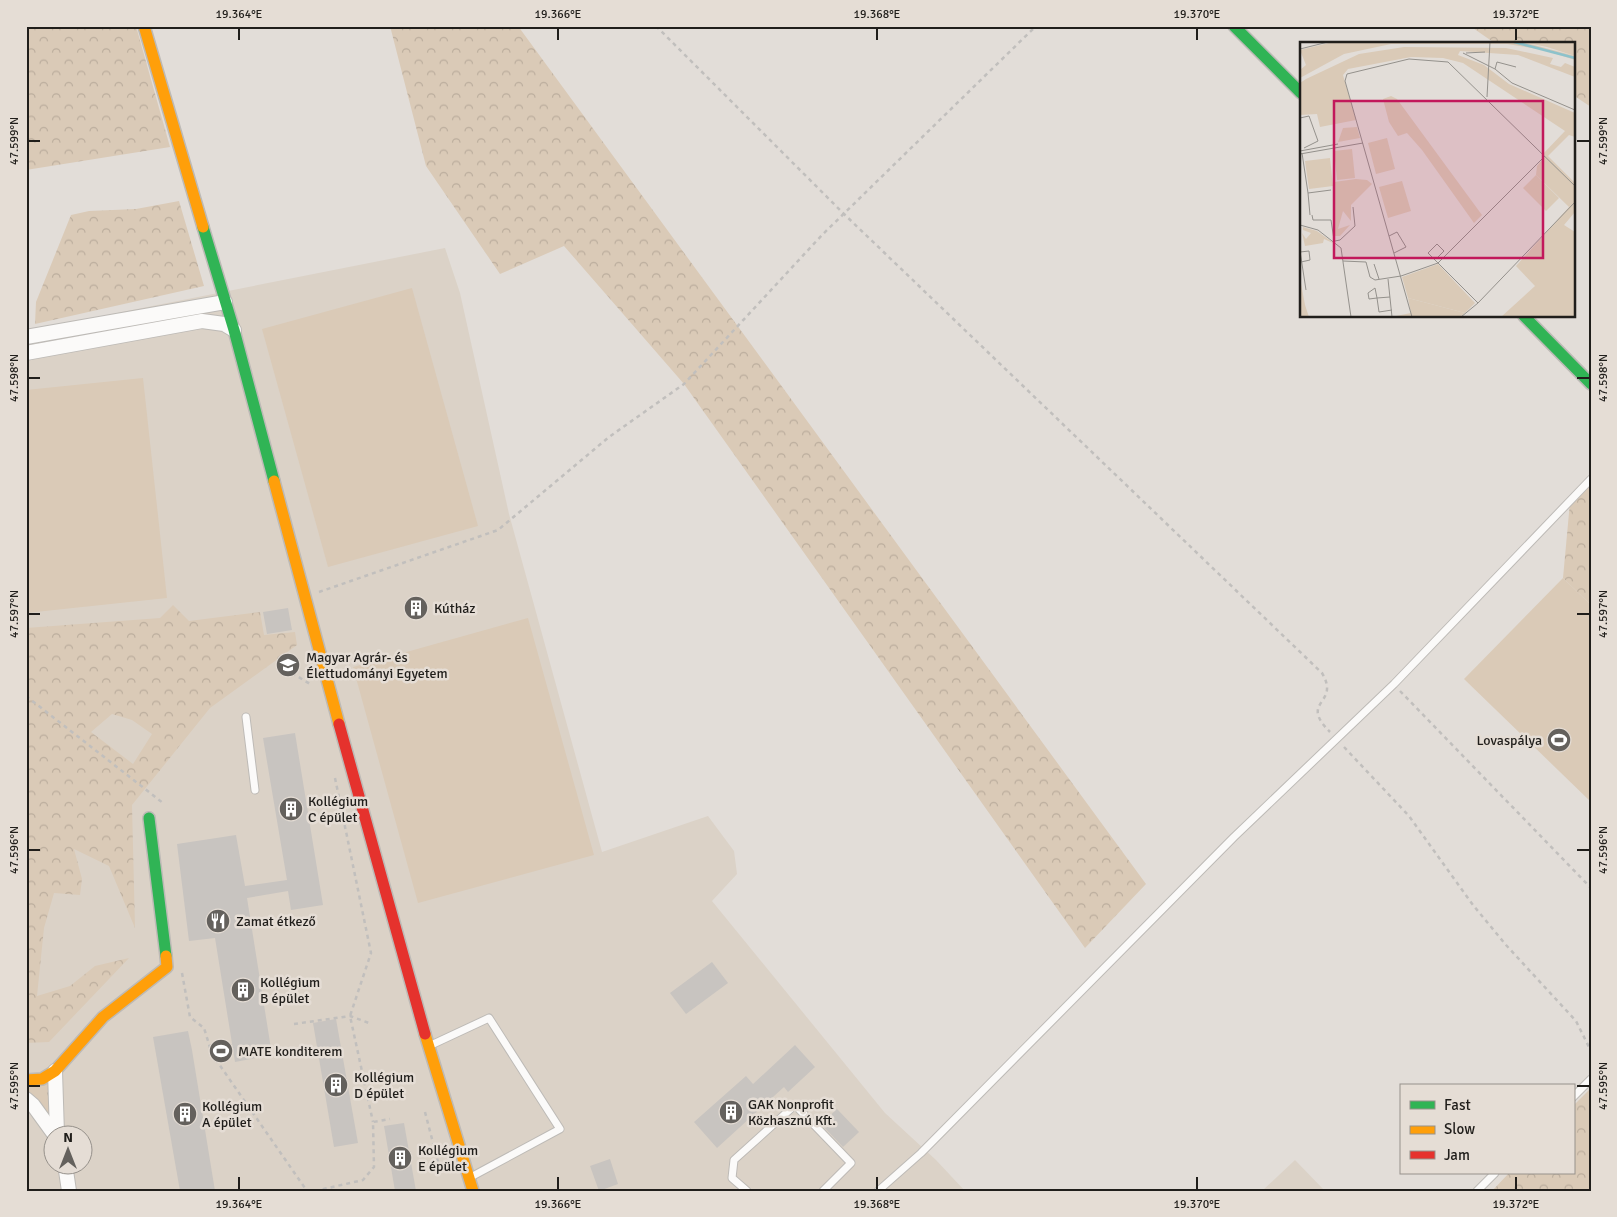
<svg xmlns="http://www.w3.org/2000/svg" width="1617" height="1217" font-family="Signika,sans-serif">
<style>
.built{fill:#dbd2c7;fill-rule:evenodd}
.grass{fill:url(#grass-tufts)}
.forest{fill:url(#forest-crowns);fill-rule:evenodd}
.pitch{fill:#dacab7}
.building{fill:#c8c4c0}
.lines{fill:none;stroke-linecap:round;stroke-linejoin:round}
.lane-casing{stroke:#bdbab6;stroke-width:9}
.street-casing{stroke:#bdbab6;stroke-width:16}
.fast-casing{stroke:#bdbab6;stroke-width:14}
.slow-casing{stroke:#bdbab6;stroke-width:14}
.jam-casing{stroke:#bdbab6;stroke-width:14}
.path{stroke:#c1bfbd;stroke-width:2.5;stroke-dasharray:4 4;stroke-linecap:butt}
.lane{stroke:#fbfaf9;stroke-width:7}
.street{stroke:#fbfaf9;stroke-width:14}
.fast{stroke:#30b455;stroke-width:11}
.slow{stroke:#ff9f0a;stroke-width:11}
.jam{stroke:#e5322d;stroke-width:11}
.ticks{fill:none;stroke:#201e1b;stroke-width:2}
.labels{text-anchor:middle;stroke-width:5;stroke-linejoin:round;paint-order:stroke}
.poi-label{font-size:14px;fill:#201e1b;stroke:#e5ddd5;text-anchor:start}
.inset-river{fill:none;stroke:#8dc2cb;stroke-width:2.5}
.inset-road{fill:none;stroke:#94918c;stroke-width:1}
.view{fill:#c2185b;fill-opacity:0.15;stroke:#c2185b;stroke-width:2.5}
.inset-edge{fill:none;stroke:#201e1b;stroke-width:2.5}
.neatline{fill:none;stroke:#201e1b;stroke-width:2}
.ticks-label{font-size:12px;text-anchor:middle;fill:#201e1b}
</style>
<defs>
<pattern id="grass-tufts" width="24" height="20" patternUnits="userSpaceOnUse" patternTransform="scale(1.25)"><rect width="24" height="20" fill="#dacab7"/><path d="M3 7l-1-3M5 7V3M7 7l1-3M15 17l-1-3M17 17v-4M19 17l1-3" fill="none" stroke="#bbad9d"/></pattern>
<pattern id="forest-crowns" width="20" height="18" patternUnits="userSpaceOnUse" patternTransform="scale(1.25)"><rect width="20" height="18" fill="#dacab7"/><path d="M2 6a3 3 0 1 1 6 0M12 15a3 3 0 1 1 6 0" fill="none" stroke="#bbad9d"/></pattern>
</defs>
<rect width="100%" height="100%" fill="#e2ddd8"/>
<!-- built -->
<g class="built">
<path d="M445,248L460,293L509,514L602,852L708,816L734,851L737,874L712,901L885,1113L936,1160L965,1191H26V331ZM52,1134H82V1164H52Z"/>
<path d="M1295,1160L1325,1191H1262Z"/>
</g>
<!-- grass -->
<path class="grass" d="M48,1076L57,1134L26,1099V1080Z"/>
<!-- forest -->
<g class="forest">
<path d="M26,26H136L170,147L26,170Z"/>
<path d="M390,26H518L1146,884L1085,948L684,384L564,246L500,274L426,166Z"/>
<path d="M1470,26H1591V107L1573,95V44H1496Z"/>
<path d="M179,201L204,286L35,324L36,302L71,215L89,211L136,209Z"/>
<path d="M1591,479V605L1563,578L1570,502Z"/>
<path d="M173,605L189,621L260,612L264,635L295,632L297,645L210,708L132,805L135,928L109,866L74,849L82,879L80,895L54,893L44,928L37,996L70,986L95,966L129,958L49,1042L26,1043V628L160,618ZM112,714L132,720L152,734L133,764L91,732Z"/>
<path d="M1591,1088V1191H1492L1509,1173H1573V1106Z"/>
</g>
<!-- pitch -->
<g class="pitch">
<path d="M412,288L478,526L328,567L262,329Z"/>
<path d="M143,378L167,598L26,613V390Z"/>
<path d="M1563,578L1591,605V802L1464,679Z"/>
<path d="M528,618L594,855L418,903L353,667Z"/>
</g>
<!-- building -->
<g class="building">
<circle cx="416" cy="608" r="7"/>
<path d="M288,608L292,630L267,634L263,612Z"/>
<path d="M295,733L323,905L291,910L288,891L247,898L272,1055L235,1062L215,938L189,941L177,844L236,835L245,886L287,880L263,738Z"/>
<path d="M712,962L728,983L686,1014L670,993Z"/>
<path d="M336,1019L358,1143L334,1147L313,1023Z"/>
<path d="M188,1031L192,1050L215,1191H180L153,1037Z"/>
<path d="M795,1045L815,1067L788,1092L784,1087L717,1148L694,1122L746,1076L753,1084Z"/>
<path d="M837,1109L859,1132L843,1147L821,1124Z"/>
<path d="M404,1123L416,1191H395L384,1126Z"/>
<path d="M610,1159L618,1184L599,1191L590,1166Z"/>
</g>
<g class="lines">
<!-- lane casing -->
<g class="lane-casing">
<g id="lane">
<path d="M246,717L255,790"/>
<path d="M429,1046L489,1018L560,1129L469,1178"/>
<path d="M1573,1097L1591,1079"/>
<path d="M747,1191L732,1178L734,1160L795,1105L851,1163L823,1191"/>
<path d="M878,1191L921,1153L1234,837L1394,684L1591,479"/>
<path d="M1477,1191L1495,1173"/>
</g>
</g>
<!-- street casing -->
<g class="street-casing">
<g id="street">
<path d="M26,337L225,302"/>
<path d="M26,353L202,321L224,324L234,330"/>
<path d="M55,1071L57,1134"/>
<path d="M26,1099L33,1105L54,1134"/>
<path d="M65,1164L69,1191"/>
</g>
</g>
<!-- fast casing -->
<g class="fast-casing">
<g id="fast">
<path d="M1234,26L1301,93"/>
<path d="M203,227L234,330L274,481"/>
<path d="M1524,316L1591,384"/>
<path d="M149,818L166,956"/>
</g>
</g>
<!-- slow casing -->
<g class="slow-casing">
<g id="slow">
<path d="M144,26L203,227"/>
<path d="M274,481L339,724"/>
<path d="M425,1034L473,1191"/>
<path d="M26,1080L42,1079L55,1071L103,1017L167,967L166,956"/>
</g>
</g>
<!-- jam casing -->
<g class="jam-casing">
<path id="jam" d="M339,724L425,1034"/>
</g>
<!-- path -->
<g class="path">
<path d="M656,26L844,214L1322,673C1341,705 1298,700 1330,732"/>
<path d="M319,592L498,530L609,437L684,384L822,235L1036,26"/>
<path d="M292,673L310,684"/>
<path d="M1400,691L1591,888"/>
<path d="M26,696L163,803"/>
<path d="M1344,747L1409,816L1473,905L1506,945L1576,1021L1591,1051"/>
<path d="M335,778L371,953L350,1016L373,1122"/>
<path d="M182,973L190,1017L204,1028L212,1054L307,1191"/>
<path d="M294,1024L350,1016L369,1023"/>
<path d="M425,1112L438,1162"/>
<path d="M315,1191L363,1180L374,1167L373,1122L390,1119"/>
</g>
<!-- lane -->
<use href="#lane" class="lane"/>
<!-- street -->
<use href="#street" class="street"/>
<!-- fast -->
<use href="#fast" class="fast"/>
<!-- slow -->
<use href="#slow" class="slow"/>
<!-- jam -->
<use href="#jam" class="jam"/>
</g>
<!-- ticks -->
<path class="ticks" d="M239,28V40M558,28V40M877,28V40M1197,28V40M1516,28V40M28,141H40M1577,141H1590M28,378H40M1577,378H1590M28,614H40M1577,614H1590M28,850H40M1577,850H1590M28,1086H40M1577,1086H1590M239,1177V1190M558,1177V1190M877,1177V1190M1197,1177V1190M1516,1177V1190"/>
<!-- icons -->
<defs>
<g id="building-disc" transform="scale(1.25)"><circle r="9.5" fill="#64615d" stroke="#e5ddd5"/><path d="M-4-6H4V6H1V3H-1V6H-4ZM-2.5-4.3h1.7v1.8h-1.7ZM.8-4.3h1.7v1.8H.8ZM-2.5-1h1.7V.8h-1.7ZM.8-1h1.7V.8H.8Z" fill="#fff"/></g>
<g id="university-disc" transform="scale(1.25)"><circle r="9.5" fill="#64615d" stroke="#e5ddd5"/><path d="M0-5L7-2L0 1L-7-2ZM-4 1L0 2.5L4 1V4Q0 6-4 4Z" fill="#fff"/></g>
<g id="stadium-disc" transform="scale(1.25)"><circle r="9.5" fill="#64615d" stroke="#e5ddd5"/><path d="M0-5a6.5 5 0 1 0 0 10a6.5 5 0 1 0 0-10ZM-3.5-1.8h7v3.6h-7Z" fill="#fff"/></g>
<g id="restaurant-disc" transform="scale(1.25)"><circle r="9.5" fill="#64615d" stroke="#e5ddd5"/><path d="M-5-6h1v4h1v-4h1v4h1v-4h1v5L-1.5 .5V6h-2V.5L-5-1ZM5-6V6H3V1.5H1.5Q1.5-4 5-6Z" fill="#fff"/></g>
</defs>
<g fill-rule="evenodd">
<use href="#building-disc" x="416" y="608"/>
<use href="#university-disc" x="288" y="665"/>
<use href="#stadium-disc" x="1559" y="740"/>
<use href="#building-disc" x="291" y="809"/>
<use href="#restaurant-disc" x="218" y="921"/>
<use href="#building-disc" x="243" y="990"/>
<use href="#stadium-disc" x="221" y="1051"/>
<use href="#building-disc" x="336" y="1085"/>
<use href="#building-disc" x="731" y="1112"/>
<use href="#building-disc" x="185" y="1114"/>
<use href="#building-disc" x="400" y="1158"/>
</g>
<g class="labels">
<!-- poi labels -->
<g class="poi-label">
<text x="434" y="613">Kútház</text>
<text x="306" y="662">Magyar Agrár- és<tspan x="306" dy="16">Élettudományi Egyetem</tspan></text>
<text x="1542" y="745" text-anchor="end">Lovaspálya</text>
<text x="308" y="806">Kollégium<tspan x="308" dy="16">C épület</tspan></text>
<text x="236" y="926">Zamat étkező</text>
<text x="260" y="987">Kollégium<tspan x="260" dy="16">B épület</tspan></text>
<text x="238" y="1056">MATE konditerem</text>
<text x="354" y="1082">Kollégium<tspan x="354" dy="16">D épület</tspan></text>
<text x="748" y="1109">GAK Nonprofit<tspan x="748" dy="16">Közhasznú Kft.</tspan></text>
<text x="202" y="1111">Kollégium<tspan x="202" dy="16">A épület</tspan></text>
<text x="418" y="1155">Kollégium<tspan x="418" dy="16">E épület</tspan></text>
</g>
</g>
<!-- overview -->
<g transform="translate(1300 42)">
<rect width="275" height="275" fill="#e2ddd8"/>
<path d="M33,0H223L275,14V18L244,8L207,2H91L44,12L0,36V28L6,23L0,8Z" fill="#dacab7"/>
<path d="M223,0H275V14L247,5ZM104,5L206,6L253,16L250,22L261,25L265,21L275,25V35L218,13L160,9L158,13L184,23L209,42L275,71V95L269,93L248,114L275,141V170L264,183L275,190V275H201L235,244L216,224L269,165L236,133L237,124L245,114L243,112L265,89L163,21L143,16L111,15L48,27L43,33L56,78L20,85L17,72L0,73V41L6,37L59,12ZM91,54L97,57L182,173L174,181L122,108L107,91L98,94L89,80L83,57ZM57,85L60,96L38,100L43,86ZM56,137L67,138L72,142L51,163V179L43,169L38,187L50,183L40,194H35L34,140ZM3,185L17,189L35,202L24,197L23,201L5,204L2,191L6,197L11,191L3,188ZM0,236L5,263L9,275H0ZM108,256L165,271L160,275H91L111,271Z" fill="#dacab7"/>
<path d="M138,222L175,261L165,271L108,256L102,235Z" fill="#dacab7"/>
<path d="M87,96L95,127L76,132L68,101ZM52,107L55,136L37,138L34,109ZM30,116L33,144L9,147L5,119ZM236,133L259,156L246,169L223,146ZM102,139L111,169L88,176L79,145Z" fill="#dacab7"/>
<path class="inset-river" d="M214,0L275,16"/>
<path class="inset-road" d="M0,7L28,0M163,11L195,27L212,41L275,68M166,11L185,10M195,27L197,20L216,25M187,55L190,0M0,76L9,74L18,99L4,106M0,109L38,102M2,111L8,151L31,148M0,112L63,101M8,151L10,173M12,173L13,178H31L34,198M0,183L18,188L41,206L51,275M89,194L97,190L106,205L94,211M35,199L40,198L55,184L53,165M0,209L6,248M0,210L9,209L10,218L1,220M136,217L144,209L137,202L128,211L178,261L161,275M43,219L66,220L70,235L75,238L101,234L138,221L245,114M74,222L79,237M88,237L92,275M75,246L77,256L69,257L68,251ZM90,255L77,256L79,270L92,268M178,261L275,160M112,275L45,39L47,32L109,17L148,20L275,144"/>
<path class="view" d="M34,59H243V216H34Z"/>
<rect width="275" height="275" class="inset-edge"/>
</g>
<!-- border -->
<rect width="1617" height="1217" fill="none" stroke="#e5ddd5" stroke-width="55"/>
<!-- legend -->
<rect x="1400" y="1084" width="175" height="90" fill="#e5ddd5" stroke="#96918b"/>
<rect x="1410" y="1101" width="25" height="8" fill="#30b455" stroke="#96918b"/>
<text x="1444" y="1110" font-size="15" fill="#201e1b">Fast</text>
<rect x="1410" y="1126" width="25" height="8" fill="#ff9f0a" stroke="#96918b"/>
<text x="1444" y="1134" font-size="15" fill="#201e1b">Slow</text>
<rect x="1410" y="1151" width="25" height="8" fill="#e5322d" stroke="#96918b"/>
<text x="1444" y="1160" font-size="15" fill="#201e1b">Jam</text>
<!-- north arrow -->
<g transform="translate(68 1150)"><circle r="24" fill="#e5ddd5" stroke="#96918b"/>
<path d="M0-4L9 19L0 12L-9 19Z" fill="#64615d"/>
<text y="-8" font-size="14" font-weight="bold" text-anchor="middle" fill="#201e1b">N</text>
</g>
<rect x="28" y="28" width="1562" height="1162" class="neatline"/>
<g class="ticks-label">
<text x="239" y="18">19.364°E</text>
<text x="558" y="18">19.366°E</text>
<text x="877" y="18">19.368°E</text>
<text x="1197" y="18">19.370°E</text>
<text x="1516" y="18">19.372°E</text>
<text transform="translate(14 141) rotate(-90)" y="4">47.599°N</text>
<text transform="translate(1603 141) rotate(-90)" y="4">47.599°N</text>
<text transform="translate(14 378) rotate(-90)" y="4">47.598°N</text>
<text transform="translate(1603 378) rotate(-90)" y="4">47.598°N</text>
<text transform="translate(14 614) rotate(-90)" y="4">47.597°N</text>
<text transform="translate(1603 614) rotate(-90)" y="4">47.597°N</text>
<text transform="translate(14 850) rotate(-90)" y="4">47.596°N</text>
<text transform="translate(1603 850) rotate(-90)" y="4">47.596°N</text>
<text transform="translate(14 1086) rotate(-90)" y="4">47.595°N</text>
<text transform="translate(1603 1086) rotate(-90)" y="4">47.595°N</text>
<text x="239" y="1208">19.364°E</text>
<text x="558" y="1208">19.366°E</text>
<text x="877" y="1208">19.368°E</text>
<text x="1197" y="1208">19.370°E</text>
<text x="1516" y="1208">19.372°E</text>
</g>
</svg>
